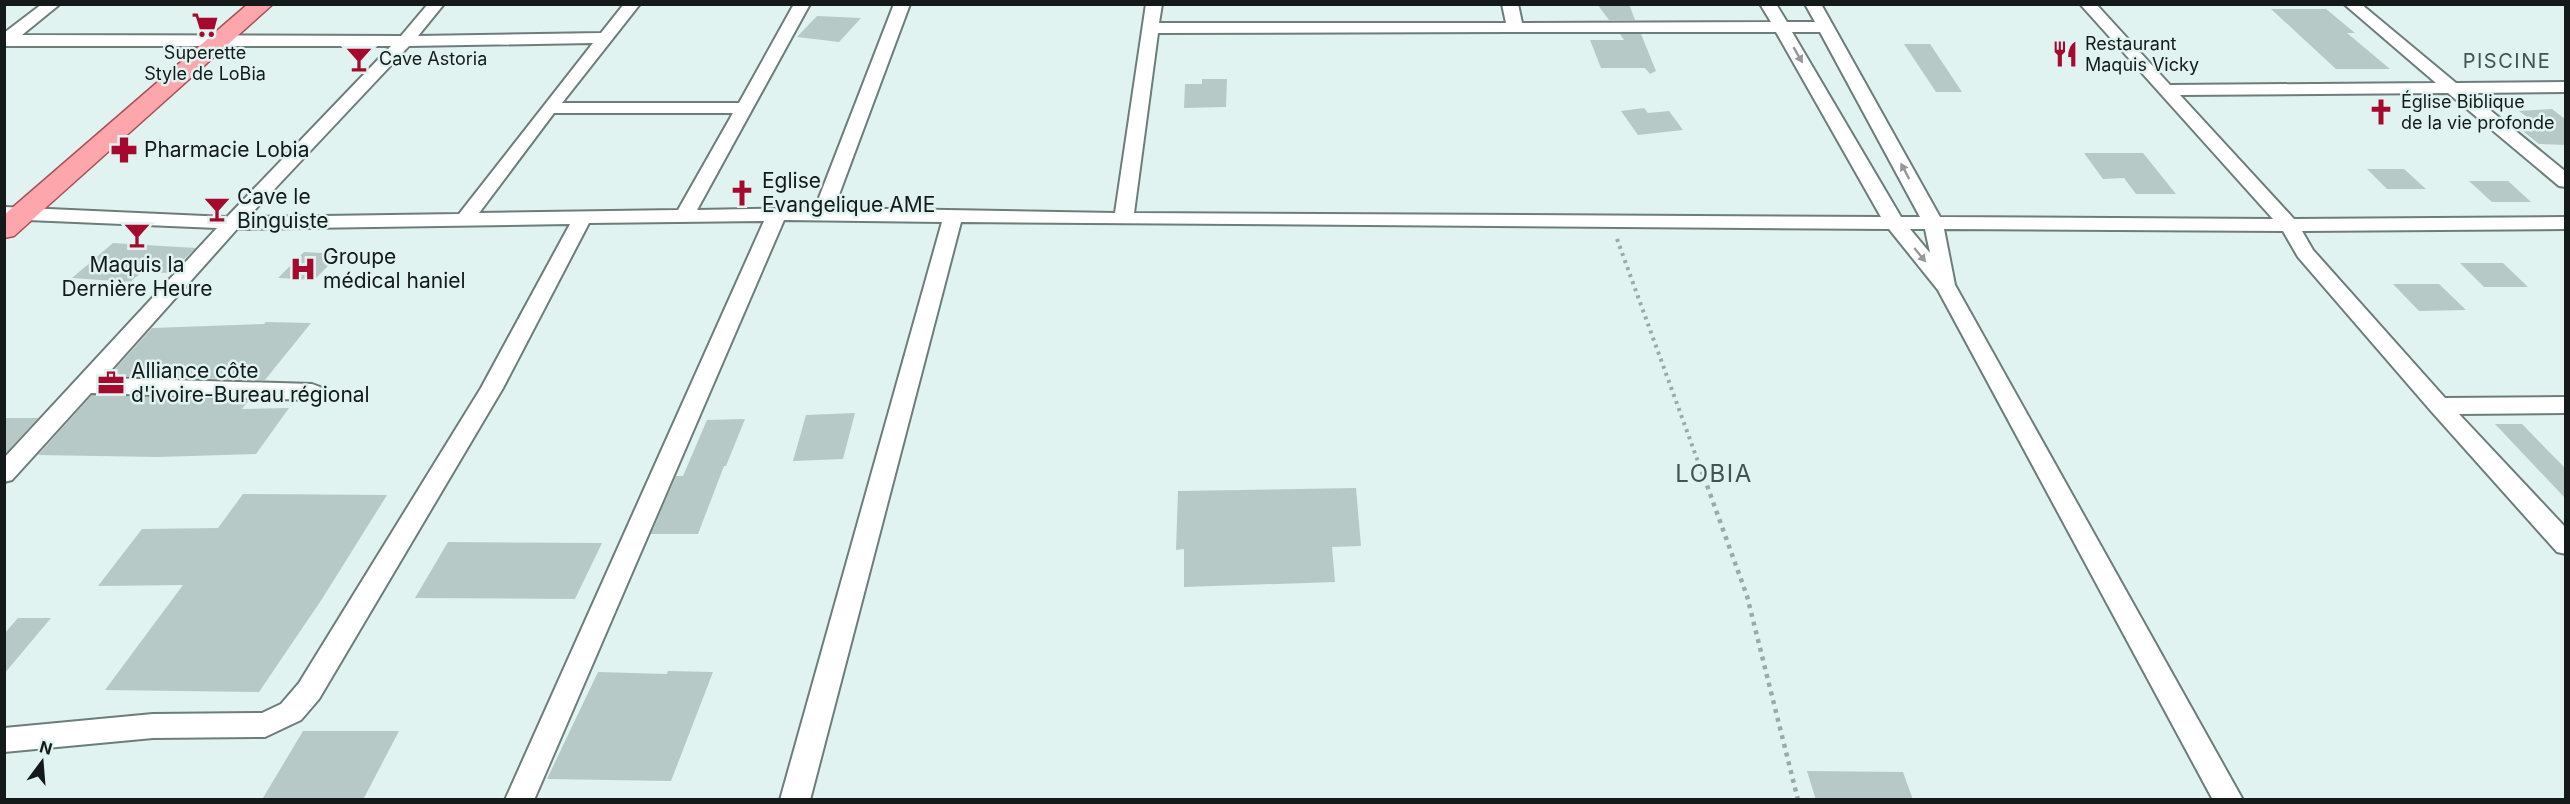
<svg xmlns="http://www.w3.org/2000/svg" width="2570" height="804" font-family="Inter,sans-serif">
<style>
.building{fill:#b7c9c6}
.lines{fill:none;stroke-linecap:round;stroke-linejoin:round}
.minor-casing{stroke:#6c7d7a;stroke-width:4}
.primary-casing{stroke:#aa4f55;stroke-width:3}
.path-far1{stroke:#9baaa8;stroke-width:4;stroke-dasharray:3 4.5;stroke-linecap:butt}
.path{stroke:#9baaa8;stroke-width:4.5;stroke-dasharray:4 5;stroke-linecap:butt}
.minor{fill:#fff;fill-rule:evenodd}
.primary{fill:#fda7ad;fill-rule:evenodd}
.oneway{fill:#959898}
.labels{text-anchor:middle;stroke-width:5;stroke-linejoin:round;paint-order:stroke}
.far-poi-label{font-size:18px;fill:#131a19;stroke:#e0f3f0;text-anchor:start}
.far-quarter-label{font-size:20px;letter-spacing:1.5px;fill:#435350;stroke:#e0f3f0}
.poi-label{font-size:21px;fill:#131a19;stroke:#e0f3f0;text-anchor:start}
.quarter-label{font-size:24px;letter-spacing:1.5px;fill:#435350;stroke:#e0f3f0}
</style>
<rect width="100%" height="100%" fill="#e0f3f0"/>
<!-- building -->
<g class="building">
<path d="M1597,4H1629L1635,20H1609Z"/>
<path d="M2271,9H2326L2355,33H2347L2390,69H2336Z"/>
<path d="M817,16L861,18L839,42L797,37Z"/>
<path d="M1620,34H1641L1656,71L1650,74L1645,68H1601L1590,40H1624Z"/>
<path d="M1904,44H1930L1962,92H1936Z"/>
<path d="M1202,79H1227L1226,107L1184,108L1185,84H1202Z"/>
<path d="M1644,108L1648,113L1669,111L1683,130L1638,135L1621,111Z"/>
<path d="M2552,109L2565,119V145L2539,144L2515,125H2538L2519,111Z"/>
<path d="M2084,153H2143L2176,194H2136L2124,178L2103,179Z"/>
<path d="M2367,169H2404L2426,189H2387Z"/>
<path d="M2469,181H2508L2531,202H2492Z"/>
<path d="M113,243L196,248L169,273L142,272L130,282L72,278Z"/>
<path d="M304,252L340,254L314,280L278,278Z"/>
<path d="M2460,263H2503L2528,287H2484Z"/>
<path d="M2393,284H2439L2466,310L2419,311Z"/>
<path d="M266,322L311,323L265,380L109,376L152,328L264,324Z"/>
<path d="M92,395L249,400L242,409L289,408L256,454L158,457L38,455Z"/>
<path d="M855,413L843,459L793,461L806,415Z"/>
<path d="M4,418H38L5,454H4Z"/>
<path d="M745,419L726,466H724L698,534H651L676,476H683L707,420Z"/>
<path d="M2495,424H2522L2565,468V498Z"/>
<path d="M1356,488L1361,546L1332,547L1335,582L1184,587V549L1176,550L1178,491Z"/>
<path d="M243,494L387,495L322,599L259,692L105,690L183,585L98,586L142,529L218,528Z"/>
<path d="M448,542L602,543L575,599L415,598Z"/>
<path d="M18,618H51L4,674V634Z"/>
<path d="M668,671L713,672L671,781L547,779L598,672L667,674Z"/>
<path d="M303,731H399L364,798H263Z"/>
<path d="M1807,771L1903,772L1913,800H1816Z"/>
</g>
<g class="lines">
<!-- minor casing -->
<g class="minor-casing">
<path id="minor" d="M42,4H60L22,35L401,36L428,4H444L418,36L601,33L624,4H640L562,103H739L794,4H810L697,210L815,208L894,4H910L834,208L1115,213L1146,4H1162L1159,23H1506L1502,4H1518L1522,23L1771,22L1760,4H1776L1787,22H1815L1805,4H1821L1940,217L2273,219L2080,4H2096L2170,85L2436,83L2344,4H2361L2456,83L2566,82V92L2469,93L2566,172V187L2559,186L2448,93L2180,95L2294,219L2566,217V229L2302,231L2313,250L2445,398L2566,397V413L2459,414L2566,528V554L2557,552L2431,411L2298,257L2283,231L1944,229L1955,285L2243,800H2213L1938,290L1889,229L961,222L810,800H780L942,222L784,220L534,800H505L764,221L589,223L503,388L319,699L301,720L265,737L153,738L4,752V728L153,714L262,713L281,704L299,683L481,388L570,224L237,229L104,378L312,384L320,387L323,392L320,397L312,400L91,393L12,480L4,482V458L217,228L4,219V207L227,217L391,46H4V33ZM1510,32H1776L1881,217L1134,213L1158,33ZM1792,32H1820L1920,217H1901ZM593,43L459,214L248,217L409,46ZM554,113H733L678,210L479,213ZM1910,229H1925L1930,253Z"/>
</g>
<!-- primary casing -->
<g class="primary-casing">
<path id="primary" d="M248,4H273L14,236L4,238V215Z"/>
</g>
<!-- path-far1 -->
<path class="path-far1" d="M1617,239L1704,478"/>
<!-- path -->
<path class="path" d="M1704,477L1747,596L1798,800"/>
<!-- minor -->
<use href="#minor" class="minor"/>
<!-- primary -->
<use href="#primary" class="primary"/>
</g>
<!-- one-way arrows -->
<defs><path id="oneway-solid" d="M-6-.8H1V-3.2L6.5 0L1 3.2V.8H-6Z" transform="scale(1.5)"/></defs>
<g class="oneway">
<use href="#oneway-solid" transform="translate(1798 55) rotate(60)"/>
<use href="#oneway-solid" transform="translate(1905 171) rotate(-118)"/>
<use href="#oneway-solid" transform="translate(1920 255) rotate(51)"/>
</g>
<!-- icons -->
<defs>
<g id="supermarket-bare" transform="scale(2.07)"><path d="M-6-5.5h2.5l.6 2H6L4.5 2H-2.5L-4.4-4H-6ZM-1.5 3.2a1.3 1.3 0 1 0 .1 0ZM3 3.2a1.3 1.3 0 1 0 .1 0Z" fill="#a50a2e" stroke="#e0f3f0" stroke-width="2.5" paint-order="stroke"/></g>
<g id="restaurant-bare" transform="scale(2.07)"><path d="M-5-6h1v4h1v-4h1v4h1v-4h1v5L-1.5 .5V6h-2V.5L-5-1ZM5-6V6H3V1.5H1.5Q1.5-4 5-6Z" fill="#a50a2e" stroke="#e0f3f0" stroke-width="2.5" paint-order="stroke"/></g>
<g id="bar-bare" transform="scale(2.07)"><path d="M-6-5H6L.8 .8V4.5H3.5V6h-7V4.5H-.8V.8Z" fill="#a50a2e" stroke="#e0f3f0" stroke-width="2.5" paint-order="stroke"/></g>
<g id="church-bare" transform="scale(2.07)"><path d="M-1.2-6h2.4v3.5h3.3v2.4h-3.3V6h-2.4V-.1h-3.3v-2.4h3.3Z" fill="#a50a2e" stroke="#e0f3f0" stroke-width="2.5" paint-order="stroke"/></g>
<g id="pharmacy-bare" transform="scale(2.07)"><path d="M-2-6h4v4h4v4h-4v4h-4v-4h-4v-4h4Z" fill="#a50a2e" stroke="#e0f3f0" stroke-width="2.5" paint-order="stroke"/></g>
<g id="hospital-bare" transform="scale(2.07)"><path d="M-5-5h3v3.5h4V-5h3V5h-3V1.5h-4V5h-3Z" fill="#a50a2e" stroke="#e0f3f0" stroke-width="2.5" paint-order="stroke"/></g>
<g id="office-bare" transform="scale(2.07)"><path d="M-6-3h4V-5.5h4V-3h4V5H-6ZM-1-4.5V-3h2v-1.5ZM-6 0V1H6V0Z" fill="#a50a2e" stroke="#e0f3f0" stroke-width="2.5" paint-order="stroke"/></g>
</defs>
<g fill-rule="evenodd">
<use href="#supermarket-bare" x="205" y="25"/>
<use href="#restaurant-bare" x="2065" y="54"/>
<use href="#bar-bare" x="359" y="59"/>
<use href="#church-bare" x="2381" y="112"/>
<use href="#pharmacy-bare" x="124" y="150"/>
<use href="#church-bare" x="742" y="193"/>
<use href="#bar-bare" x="217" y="209"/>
<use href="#bar-bare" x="137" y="235"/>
<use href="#hospital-bare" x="303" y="269"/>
<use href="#office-bare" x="111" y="383"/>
</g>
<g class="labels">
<!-- far-poi labels -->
<g class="far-poi-label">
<text x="2085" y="50">Restaurant<tspan x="2085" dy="21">Maquis Vicky</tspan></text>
<text x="205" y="59" text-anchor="middle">Superette<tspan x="205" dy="21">Style de LoBia</tspan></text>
<text x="379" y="65">Cave Astoria</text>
<text x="2401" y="108">Église Biblique<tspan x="2401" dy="21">de la vie profonde</tspan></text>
</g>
<!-- far-quarter labels -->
<g class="far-quarter-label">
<text x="2507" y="68">PISCINE</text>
</g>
<!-- poi labels -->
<g class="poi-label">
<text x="144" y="157">Pharmacie Lobia</text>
<text x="762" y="188">Eglise<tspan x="762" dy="24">Evangelique AME</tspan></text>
<text x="237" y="204">Cave le<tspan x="237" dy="24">Binguiste</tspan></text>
<text x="323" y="264">Groupe<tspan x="323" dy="24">médical haniel</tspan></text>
<text x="137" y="272" text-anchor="middle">Maquis la<tspan x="137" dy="24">Dernière Heure</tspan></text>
<text x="131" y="378">Alliance côte<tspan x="131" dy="24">d'ivoire-Bureau régional</tspan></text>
</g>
<!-- quarter labels -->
<g class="quarter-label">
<text x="1714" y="482">LOBIA</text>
</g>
</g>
<!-- border -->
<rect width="2570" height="804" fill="none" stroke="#131a19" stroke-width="12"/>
<!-- north arrow -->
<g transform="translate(42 762) rotate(16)" stroke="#e0f3f0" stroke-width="4.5" paint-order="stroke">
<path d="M0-4.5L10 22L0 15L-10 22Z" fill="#131a19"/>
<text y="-9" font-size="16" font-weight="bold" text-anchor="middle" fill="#131a19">N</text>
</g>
</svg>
